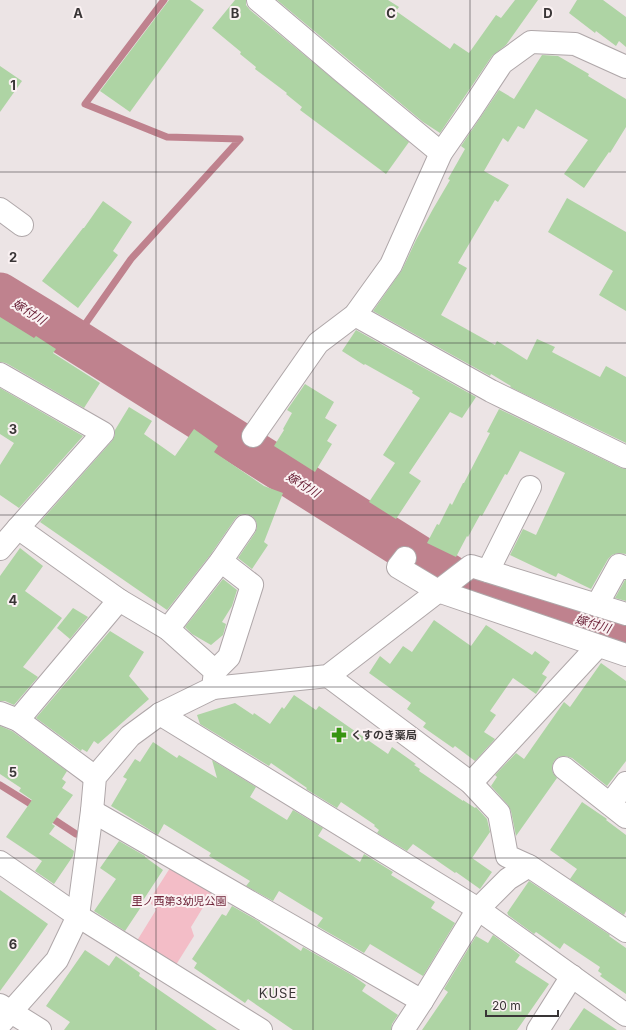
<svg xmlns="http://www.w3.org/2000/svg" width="626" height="1030" font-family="Inter,'Noto Sans JP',sans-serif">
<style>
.green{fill:#f3bdc7}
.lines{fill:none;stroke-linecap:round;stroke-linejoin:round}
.stream{stroke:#bf828e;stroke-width:7}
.river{stroke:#bf828e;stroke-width:43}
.building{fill:#aed4a4}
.minor-casing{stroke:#afa7a9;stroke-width:24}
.minor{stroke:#fff;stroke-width:22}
.grid{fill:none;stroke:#393536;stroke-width:1;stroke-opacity:0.55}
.labels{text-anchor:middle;stroke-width:4;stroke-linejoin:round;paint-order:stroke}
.poi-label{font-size:11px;font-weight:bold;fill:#393536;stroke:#faf1f2;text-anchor:start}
.park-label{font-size:11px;fill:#70253a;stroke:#faf1f2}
.water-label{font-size:12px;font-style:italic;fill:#6a2036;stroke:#faf1f2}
.quarter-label{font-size:13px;letter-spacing:1px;fill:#393536;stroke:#faf1f2}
.grid-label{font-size:13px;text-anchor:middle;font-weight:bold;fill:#393536;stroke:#faf1f2;stroke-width:4;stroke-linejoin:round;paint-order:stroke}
</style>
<rect width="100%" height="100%" fill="#ece4e5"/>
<!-- green -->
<path class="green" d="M170,868L213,891L191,927L194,936L174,968L135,944L156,910L149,901Z"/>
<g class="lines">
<!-- stream -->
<g class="stream">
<path d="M74,340L131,259L240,139L167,137L85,104L164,0"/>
<path d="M0,785L37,808"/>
<path d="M47,815L76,834"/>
</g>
<!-- river -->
<path class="river" d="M0,294L46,322L459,582L626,634"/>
</g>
<!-- building -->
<g class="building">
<path d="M169,0H190L204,10L130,112L100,91Z"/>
<path d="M235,0H246V5L250,10L409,142L386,174L300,110L302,107L286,94L287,93L255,69L256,67L240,54L241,52L212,28Z"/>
<path d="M277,0H388L399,7L396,11L450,49L454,43L469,53L496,15L501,18L515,0H538L506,45L492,56L440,133L423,122Z"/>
<path d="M577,0H603L626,17V47L619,41L616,46L596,31L595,33L569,13Z"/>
<path d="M542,55L558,56L589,74L588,76L626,99V127L610,153L609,152L584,188L564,174L588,140L536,109L524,129L518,126L508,142L503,138L484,171L509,185L498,202L495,200L472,239L458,263L467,268L441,315L495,345L497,341L527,360L537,339L555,347L552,352L600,377L606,366L626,377V443L510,387L511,386L491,374L490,376L373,311L402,270L416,240L433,209L450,180L448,179L465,149L461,146L499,90L514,99Z"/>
<path d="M0,66L22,81L0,112Z"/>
<path d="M567,198L626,232V311L599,295L613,271L548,232Z"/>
<path d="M103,201L132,222L113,251L118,255L78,308L42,281L83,228H84Z"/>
<path d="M0,317L34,338L36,336L56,349L53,353L100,383L84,408L6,363L0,362Z"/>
<path d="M356,330L476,397L462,418L450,412L409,473L421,481L396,519L369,502L395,463L383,455L420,398L412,393L413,391L365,364L364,365L342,351Z"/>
<path d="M305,384L334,402L325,418L337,425L327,441L332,444L315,472L274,446L284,430L283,429L292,413L287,410Z"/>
<path d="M0,388L83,436L19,508L0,495V465L14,443L0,434Z"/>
<path d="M129,407L152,421L144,434L175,456L194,429L218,446L214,452L264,486L283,493L264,542L268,545L252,569L238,558L255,533L257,527L256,521L252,516L246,514L239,515L235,519L211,554L167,610L40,522L112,441L115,435V430Z"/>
<path d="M499,409L621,468L626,469V554L618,553L612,555L608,559L591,589L558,573L556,577L510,555L523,529L536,535L565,473L520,451L507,475L505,474L482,516L480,515L468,537L467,536L456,557L427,543L437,524L439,525L450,503L452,505L463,483H464L490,433L487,432Z"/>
<path d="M20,548L43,566L25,591L62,618L23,667L38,677L14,705L5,701H0V576Z"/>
<path d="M223,579L237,590L232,606L222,622L226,624L223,635L211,645L192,634L185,627Z"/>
<path d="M625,580H626V601L615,598Z"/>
<path d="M73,608L88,617L70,639L57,628Z"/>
<path d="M434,620L471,646L486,625L532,655L535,651L550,662L542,674L547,677L536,694L513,678L490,711L496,715L484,732L495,739L475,761L455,746L453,748L423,727L426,723L407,709L411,703L369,673L380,656L390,664L403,646L412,652Z"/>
<path d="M110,631L144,652L129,676L149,699L98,744L94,741L87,752L82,749L81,751L36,718Z"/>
<path d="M601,663L626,681V761L607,786L572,758L565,756L559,757L554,761L552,767L553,773L557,778L516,836L511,811L508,805L491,786L497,777L495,775L516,753L524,759L564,702L570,707Z"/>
<path d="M294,695L316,710L319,706L349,727L388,754L392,747L416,764L414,765L420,769L419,771L463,801V800L475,808L476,807L487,819L490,832L472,858L492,872L480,889L456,872L455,873L413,844L407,851L377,833L379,830L374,826L375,825L341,802L337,808L306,789L307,788L271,763L269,766L200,724L197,715L235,703L253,715L254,713L270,724L282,707L284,709Z"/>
<path d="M0,726L12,731L67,771L62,779L66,782L62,788L73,795L52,824L55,826L49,834L74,851L73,856L54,884L35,871L42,861L6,837L32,800L19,791L21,788L0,774Z"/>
<path d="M153,742L177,758L179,755L217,778L212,760L256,787L250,797L287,820L293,810L323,828L318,836L360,862L364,854L393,872L391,875L435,902L431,908L455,923L423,976L370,944L364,953L317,926L323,918L279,891L273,901L246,886L250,881L209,856L211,853L164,824L158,835L134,820L111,806L127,779L123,777L135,759L140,762Z"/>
<path d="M582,802L607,819L606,820L626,835V911L624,915L570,879L577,869L550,850Z"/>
<path d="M119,841L145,856V857L163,870L140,905L141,907L125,931L94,911L116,879L100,868Z"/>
<path d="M529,881L610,935L609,936L626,948V994L600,976L602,974L598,971L600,967L564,943L560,949L536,932L534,934L508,915V914L507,913Z"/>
<path d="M0,890L48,924L25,957L0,991Z"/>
<path d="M232,906L260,922V923L301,951L303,947L352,975L366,985L362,991L398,1015L392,1024L391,1030H293L248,999L245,1003L194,968L197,963L192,959L222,914L226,916Z"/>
<path d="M493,935L520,955L515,962L549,984L517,1030H422L448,992L444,989L476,936L488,943Z"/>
<path d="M85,950L109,966L116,956L140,973L139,976L217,1030H64L70,1022L46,1006Z"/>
<path d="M584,1008L617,1030H569Z"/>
</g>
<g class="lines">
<!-- minor casing -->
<g class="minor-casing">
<g id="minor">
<path d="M258,0L343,72L441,153"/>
<path d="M0,209L22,225"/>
<path d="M355,315L491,391L626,457"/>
<path d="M0,374L103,433L18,528L0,549"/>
<path d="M253,436L318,343L355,315L391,265L441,153L471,110L502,63L531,42L575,44L626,67"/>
<path d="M18,528L119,600L168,629L215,671L213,688"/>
<path d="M405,558L398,567L438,591L626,655"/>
<path d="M488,571L530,487"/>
<path d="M597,605L619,565L626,568"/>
<path d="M168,629L221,561L245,526"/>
<path d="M215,671L229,657L252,585L221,561"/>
<path d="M328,676L471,783L499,813L507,856L529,866L508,879L478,909L422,1001L403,1030"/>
<path d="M0,713L18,720L95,777"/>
<path d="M160,714L478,909L626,1015"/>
<path d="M18,720L119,600"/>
<path d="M564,768L626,817"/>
<path d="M471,783L598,646"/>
<path d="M610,804L626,783"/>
<path d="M92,811L422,1001"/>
<path d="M0,862L78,916L261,1030"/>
<path d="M529,866L626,931"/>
<path d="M0,1005L40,1030"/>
<path d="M0,1024L57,960L78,916L92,811L95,777L130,736L160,714L213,688L328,676L471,566L626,614"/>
<path d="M538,1030L572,976"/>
</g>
</g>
<!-- minor -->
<use href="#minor" class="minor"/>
</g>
<!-- grid -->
<path class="grid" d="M156,0V1030M313,0V1030M470,0V1030M0,172H626M0,343H626M0,515H626M0,687H626M0,858H626"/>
<!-- icons -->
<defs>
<g id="pharmacy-bare" transform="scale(1.2)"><path d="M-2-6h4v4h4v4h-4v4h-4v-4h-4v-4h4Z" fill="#379410" stroke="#faf1f2" stroke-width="2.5" paint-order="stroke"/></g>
</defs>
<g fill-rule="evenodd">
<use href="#pharmacy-bare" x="339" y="735"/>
</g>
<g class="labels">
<!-- poi labels -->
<g class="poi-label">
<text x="351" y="739">くすのき薬局</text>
</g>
<!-- park labels -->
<g class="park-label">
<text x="179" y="905">里ノ西第3幼児公園</text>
</g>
<!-- water labels -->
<g class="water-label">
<text transform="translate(29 312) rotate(32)" y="4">嫁付川</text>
<text transform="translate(303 485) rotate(32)" y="4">嫁付川</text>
<text transform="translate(593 624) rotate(17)" y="4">嫁付川</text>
</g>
<!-- quarter labels -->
<g class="quarter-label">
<text x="278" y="998">KUSE</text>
</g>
</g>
<g class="grid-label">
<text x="78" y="18">A</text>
<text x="235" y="18">B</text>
<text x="391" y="18">C</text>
<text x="548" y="18">D</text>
<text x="13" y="90">1</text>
<text x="13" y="262">2</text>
<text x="13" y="434">3</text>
<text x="13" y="605">4</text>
<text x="13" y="777">5</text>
<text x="13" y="949">6</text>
</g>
<!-- scale -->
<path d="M486 1010v6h72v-6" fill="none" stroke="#393536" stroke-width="2"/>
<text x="492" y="1010" font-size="12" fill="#393536" stroke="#faf1f2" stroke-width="3" paint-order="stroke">20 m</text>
</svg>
